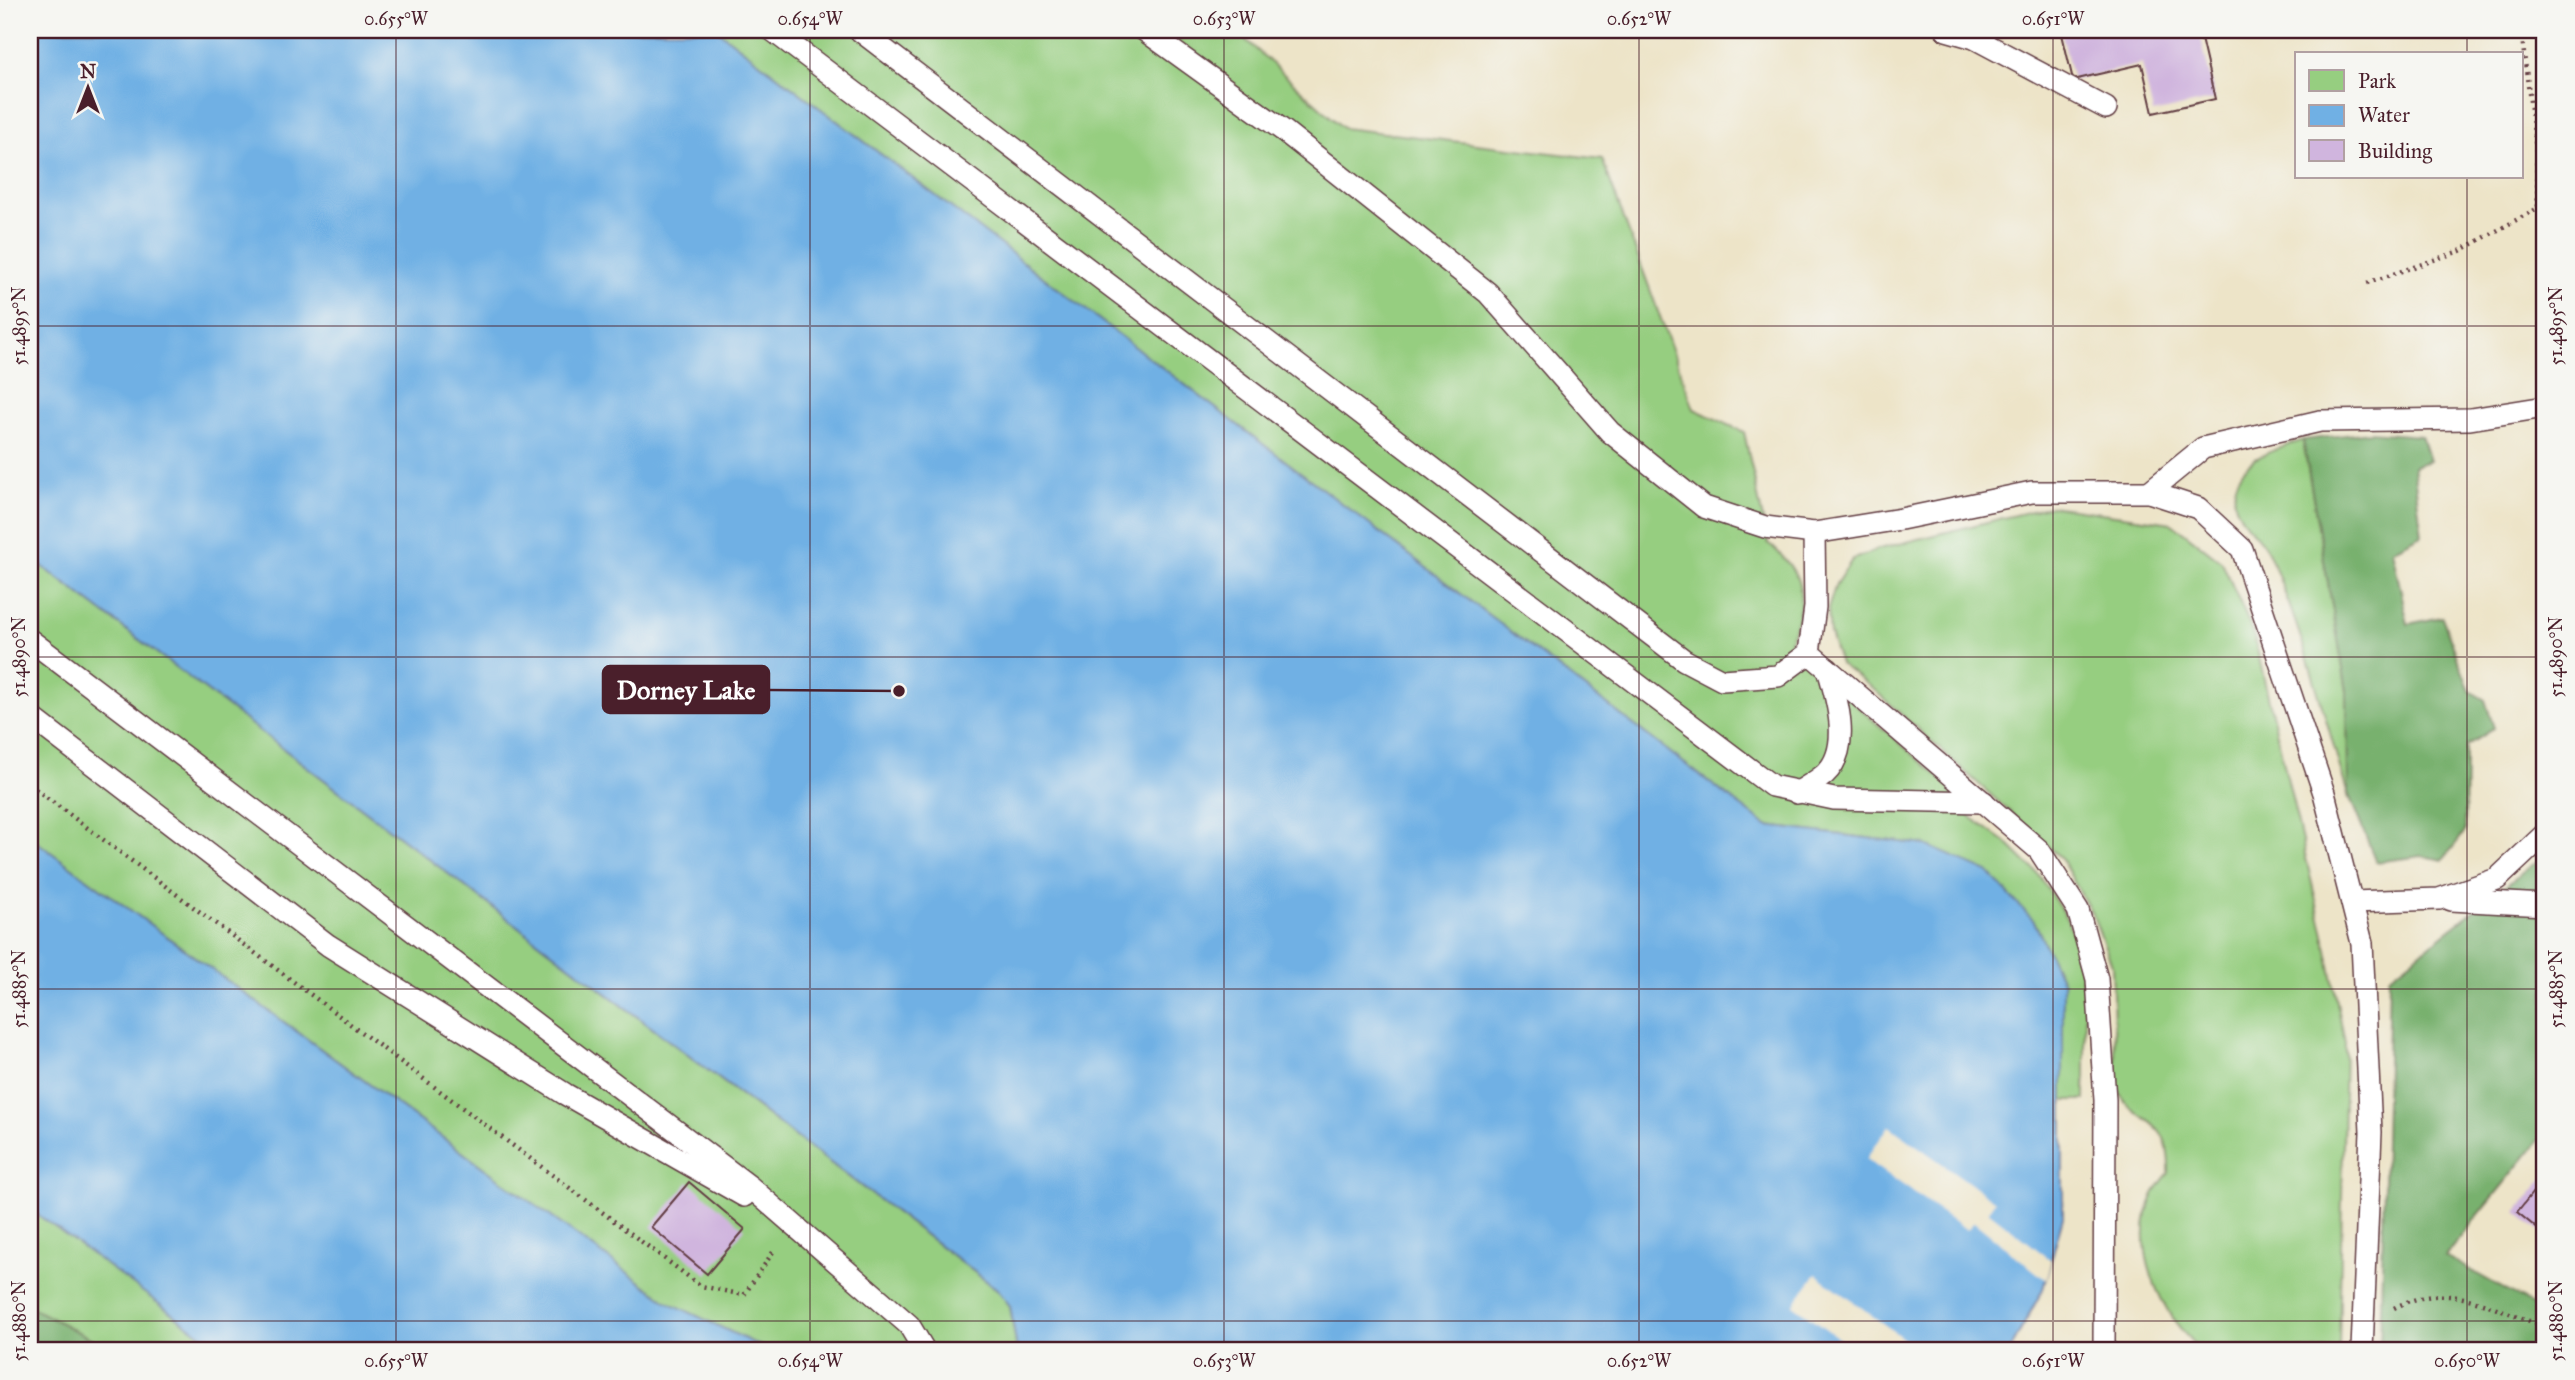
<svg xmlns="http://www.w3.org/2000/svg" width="2575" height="1380" font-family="'IM FELL Great Primer',serif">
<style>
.green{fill:#96ce80;stroke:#707656;stroke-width:2}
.forest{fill:#78b16e;stroke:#61684c;stroke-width:2}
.water{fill:#70b0e4;stroke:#5d6888;stroke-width:2}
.pier{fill:#ede4c8}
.building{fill:#d0b5de}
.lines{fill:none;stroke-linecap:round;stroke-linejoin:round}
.service-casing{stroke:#623d43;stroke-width:24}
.path{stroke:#623d43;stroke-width:4.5;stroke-dasharray:2 5;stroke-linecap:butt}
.service{stroke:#fff;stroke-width:21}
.ticks{fill:none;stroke:#4a1f2b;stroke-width:2;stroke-opacity:0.45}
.leader{fill:none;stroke:#4a1f2b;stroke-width:2.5}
.callout-dot{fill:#4a1f2b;stroke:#f6f6f2;stroke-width:2.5}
.callout{fill:#4a1f2b;stroke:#4a1f2b;stroke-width:2.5}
.callout-label{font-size:26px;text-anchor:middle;font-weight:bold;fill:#fff}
.neatline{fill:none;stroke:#4a1f2b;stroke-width:2.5}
.ticks-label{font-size:18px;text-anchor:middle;fill:#4a1f2b}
</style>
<rect width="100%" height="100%" fill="#f6f6f2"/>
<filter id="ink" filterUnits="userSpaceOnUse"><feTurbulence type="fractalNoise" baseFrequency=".0143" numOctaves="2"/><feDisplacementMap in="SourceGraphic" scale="14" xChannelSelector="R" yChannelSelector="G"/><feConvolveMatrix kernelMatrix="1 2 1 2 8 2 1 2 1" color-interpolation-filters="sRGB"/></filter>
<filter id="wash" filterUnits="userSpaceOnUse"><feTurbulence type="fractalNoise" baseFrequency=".00686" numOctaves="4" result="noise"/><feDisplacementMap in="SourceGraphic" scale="28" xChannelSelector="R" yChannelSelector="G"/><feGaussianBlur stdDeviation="1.57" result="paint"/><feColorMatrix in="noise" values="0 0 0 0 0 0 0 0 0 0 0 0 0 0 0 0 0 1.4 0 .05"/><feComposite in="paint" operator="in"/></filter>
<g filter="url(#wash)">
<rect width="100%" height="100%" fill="#ede4c8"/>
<!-- green -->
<g class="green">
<path d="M717,30H1235L1343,128L1602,159L1694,409L1744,432L1768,543C1805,573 1808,598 1790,640L1859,708L1954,790L1968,815L2007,843L2039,875L2068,921L2080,957L2085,1013V1100H2063V983L2034,921L1926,845L1767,826Z"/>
<path d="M2303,440L2347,691L2349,799C2325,717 2303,632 2269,554C2258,530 2227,517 2236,485C2244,455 2277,450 2303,440Z"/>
<path d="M2051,506L2172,523L2222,562L2253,632L2324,935L2345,1043L2339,1350H2201C2153,1309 2120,1224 2169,1173C2171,1107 2132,1130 2116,1084L2112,965L2093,916L2061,858L1871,687L1840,664L1830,634L1828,609L1836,584L1852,560L1879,549Z"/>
<path d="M30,557L998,1290L1010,1306L1017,1350H768L668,1302L30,837Z"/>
<path d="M30,1209L205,1337L222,1350H30Z"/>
</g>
<!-- forest -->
<g class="forest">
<path d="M2370,432L2421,436L2429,461L2413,466L2422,535L2392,550L2408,624L2442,617L2470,691L2485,700L2494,728L2466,746L2465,832L2443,860L2422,856L2376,862L2348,793L2347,691L2303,440Z"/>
<path d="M2545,855V1133L2445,1256L2545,1312V1350H2380L2389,977Z"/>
<path d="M30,1307L111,1349L30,1344Z"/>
</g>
<!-- water -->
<g class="water">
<path d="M30,30H717L1767,826L1926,845L1988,872L2034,921L2063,983V1217L2043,1289L2010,1350H1017L1010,1306L997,1289L30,557Z"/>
<path d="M30,837L668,1302L768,1350H222L30,1209Z"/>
</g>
<!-- pier -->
<g class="pier">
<path d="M1889,1126L1995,1201L1988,1211L2051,1260L2046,1280L1974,1222L1967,1230L1866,1159Z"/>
<path d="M1816,1274L1916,1348L1914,1350H1855L1793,1305Z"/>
</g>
<g id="blocks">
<!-- building -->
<g class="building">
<path d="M2061,30H2199L2215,99L2153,113L2142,64L2073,80Z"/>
<path d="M2545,1177V1235L2517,1212Z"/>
<path d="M689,1182L745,1229L707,1274L651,1227Z"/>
</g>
</g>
</g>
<g filter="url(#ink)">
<use href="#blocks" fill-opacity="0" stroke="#623d43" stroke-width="2"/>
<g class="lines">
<!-- service casing -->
<g class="service-casing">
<g id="service">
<path d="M772,30L1772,786L1834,799L1984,802"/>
<path d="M859,30L1684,660L1722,680L1778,676L1809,653L1815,607L1814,533"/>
<path d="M1144,30L1284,131L1488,293L1610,432L1704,507L1765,527L1814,533L1901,519L2032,492H2149L2198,508L2242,549L2324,793L2362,943L2371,1132L2362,1350"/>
<path d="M1946,30L1974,38L2106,108"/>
<path d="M2149,492L2203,448L2320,421L2470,419L2545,407"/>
<path d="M30,640L749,1186L909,1325L924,1350"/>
<path d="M1809,653L2039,850L2078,910L2097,979L2105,1100L2104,1350"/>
<path d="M30,716L328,945L565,1094L744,1196"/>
<path d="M1797,793C1806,787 1817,781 1825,774C1852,749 1837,699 1828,669"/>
<path d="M2451,900L2545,905"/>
<path d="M2352,902L2439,899L2497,879L2545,834"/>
</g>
</g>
<!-- path -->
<g class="path">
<path d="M2367,283L2460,251L2538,208L2536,149L2521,30"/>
<path d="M30,785L701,1286L744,1295L775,1249"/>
<path d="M2394,1308C2449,1279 2492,1308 2545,1327"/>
</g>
<!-- service -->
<use href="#service" class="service"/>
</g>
</g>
<!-- ticks -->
<path class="ticks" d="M396,30V1350M810,30V1350M1224,30V1350M1639,30V1350M2053,30V1350M2467,30V54M2467,177V1350M30,326H2545M30,657H2545M30,989H2545M30,1321H2545"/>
<!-- callouts -->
<path class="leader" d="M899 691L769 690"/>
<circle class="callout-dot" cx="899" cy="691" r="7"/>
<rect class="callout" x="603" y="666" width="166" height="47" rx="7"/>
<g class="callout-label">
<text x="686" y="699">Dorney Lake</text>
</g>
<!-- margin -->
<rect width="2575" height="1380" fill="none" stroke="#f6f6f2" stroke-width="77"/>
<!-- legend -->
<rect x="2295" y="52" width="228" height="126" fill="#f6f6f2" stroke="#b1a0a2" stroke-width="2"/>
<rect x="2309" y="70" width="35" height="21" fill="#96ce80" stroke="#b1a0a2" stroke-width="2"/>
<text x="2358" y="88" font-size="21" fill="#4a1f2b">Park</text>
<rect x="2309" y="105" width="35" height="21" fill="#70b0e4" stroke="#b1a0a2" stroke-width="2"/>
<text x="2358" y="122" font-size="21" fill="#4a1f2b">Water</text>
<rect x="2309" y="140" width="35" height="21" fill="#d0b5de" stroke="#b1a0a2" stroke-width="2"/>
<text x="2358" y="158" font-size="21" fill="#4a1f2b">Building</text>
<!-- north arrow -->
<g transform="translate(88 88)" stroke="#f6f6f2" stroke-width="5" paint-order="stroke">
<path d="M0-5L12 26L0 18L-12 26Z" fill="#4a1f2b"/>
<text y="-10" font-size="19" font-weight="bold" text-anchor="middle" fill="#4a1f2b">N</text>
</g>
<rect x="38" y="38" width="2498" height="1304" class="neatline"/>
<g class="ticks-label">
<text x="396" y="25">0.655°W</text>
<text x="810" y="25">0.654°W</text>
<text x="1224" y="25">0.653°W</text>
<text x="1639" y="25">0.652°W</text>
<text x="2053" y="25">0.651°W</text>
<text transform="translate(19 326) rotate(-90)" y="6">51.4895°N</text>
<text transform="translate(2556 326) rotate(-90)" y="6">51.4895°N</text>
<text transform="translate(19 657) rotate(-90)" y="6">51.4890°N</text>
<text transform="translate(2556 657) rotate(-90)" y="6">51.4890°N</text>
<text transform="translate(19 989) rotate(-90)" y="6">51.4885°N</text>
<text transform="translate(2556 989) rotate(-90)" y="6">51.4885°N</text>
<text transform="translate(19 1321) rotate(-90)" y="6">51.4880°N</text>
<text transform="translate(2556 1321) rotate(-90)" y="6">51.4880°N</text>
<text x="396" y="1367">0.655°W</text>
<text x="810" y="1367">0.654°W</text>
<text x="1224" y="1367">0.653°W</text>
<text x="1639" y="1367">0.652°W</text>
<text x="2053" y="1367">0.651°W</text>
<text x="2467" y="1367">0.650°W</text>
</g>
</svg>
